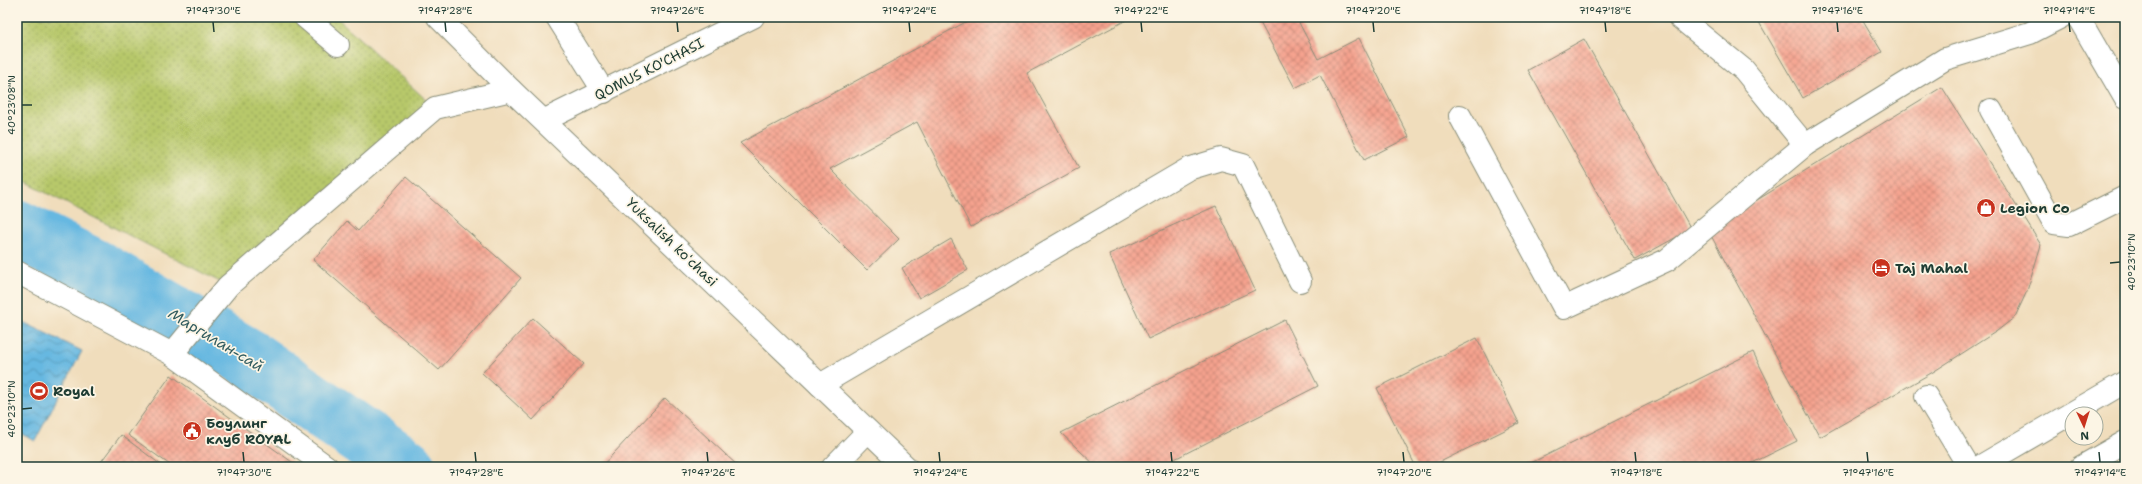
<svg xmlns="http://www.w3.org/2000/svg" width="2142" height="484" font-family="'Shantell Sans',sans-serif">
<style>
.park{fill:url(#park-dots);stroke:#6b8250}
.water{fill:url(#water-waves);stroke:#427a8a}
.lines{fill:none;stroke-linecap:round;stroke-linejoin:round}
.river{stroke:#66b8e1;stroke-width:59}
.building{fill:url(#building-cross-hatch)}
.minor-casing{stroke:#888d78;stroke-width:24}
.major-casing{stroke:#888d78;stroke-width:24}
.minor{stroke:#fff;stroke-width:22}
.major{stroke:#fff;stroke-width:22}
.ticks{fill:none;stroke:#1f3d34;stroke-width:1.5}
.labels{text-anchor:middle;stroke-width:3.5;stroke-linejoin:round;paint-order:stroke}
.street-label{font-size:14px;fill:#1f3d34;stroke:#fcf5e5}
.poi-label{font-size:14px;font-weight:bold;fill:#1f3d34;stroke:#fcf5e5;text-anchor:start}
.water-label{font-size:15px;font-style:italic;fill:#315c5f;stroke:#fcf5e5}
.neatline{fill:none;stroke:#1f3d34;stroke-width:1.5}
.ticks-label{font-size:10px;text-anchor:middle;fill:#1f3d34}
</style>
<defs>
<pattern id="park-dots" width="8" height="8" patternUnits="userSpaceOnUse"><rect width="8" height="8" fill="#b7c86b"/><path d="M2 2h.1M6 6h.1" fill="none" stroke="#94a459" stroke-width="1.8" stroke-linecap="round"/></pattern>
<pattern id="water-waves" width="16" height="10" patternUnits="userSpaceOnUse"><rect width="16" height="10" fill="#66b8e1"/><path d="M0 5q4-4 8 0t8 0" fill="none" stroke="#5397b7"/></pattern>
<pattern id="building-cross-hatch" width="8" height="8" patternUnits="userSpaceOnUse"><rect width="8" height="8" fill="#f5a28e"/><path d="M0 0l8 8M0 8l8-8" fill="none" stroke="#c68575"/></pattern>
</defs>
<rect width="100%" height="100%" fill="#fcf5e5"/>
<filter id="ink" filterUnits="userSpaceOnUse"><feTurbulence type="fractalNoise" baseFrequency=".025" numOctaves="2"/><feDisplacementMap in="SourceGraphic" scale="8" xChannelSelector="R" yChannelSelector="G"/><feConvolveMatrix kernelMatrix="1 2 1 2 8 2 1 2 1" color-interpolation-filters="sRGB"/></filter>
<filter id="wash" filterUnits="userSpaceOnUse"><feTurbulence type="fractalNoise" baseFrequency=".012" numOctaves="4" result="noise"/><feDisplacementMap in="SourceGraphic" scale="16" xChannelSelector="R" yChannelSelector="G"/><feGaussianBlur stdDeviation="0.9" result="paint"/><feColorMatrix in="noise" values="0 0 0 0 0 0 0 0 0 0 0 0 0 0 0 0 0 1.4 0 .05"/><feComposite in="paint" operator="in"/></filter>
<g filter="url(#wash)">
<rect width="100%" height="100%" fill="#f0ddbc"/>
<!-- park -->
<path class="park" d="M17,17H336L435,108L228,286L17,178Z"/>
<!-- water -->
<path class="water" d="M17,319L82,351L35,441L17,431Z"/>
<g class="lines">
<!-- river -->
<path class="river" d="M17,229L96,269L247,357L406,467"/>
</g>
<g id="blocks">
<!-- building -->
<g class="building">
<path d="M975,17H1132L1027,73L1079,168L971,227L917,122L830,169L899,239L867,270L740,143Z"/>
<path d="M1257,17H1296L1318,59L1359,38L1409,137L1364,160L1320,75L1295,88Z"/>
<path d="M1756,17H1861L1882,52L1803,98Z"/>
<path d="M1584,39L1691,229L1635,260L1528,70Z"/>
<path d="M1942,87L2041,245L2027,291L2015,317L1997,331L1933,372L1820,437L1708,230Z"/>
<path d="M406,177L521,278L439,370L313,260L347,221L358,231Z"/>
<path d="M1216,206L1255,290L1148,339L1109,254Z"/>
<path d="M951,239L968,270L919,298L902,268Z"/>
<path d="M533,318L584,364L533,420L482,373Z"/>
<path d="M1285,320L1318,386L1159,467H1097L1061,433Z"/>
<path d="M1477,338L1519,423L1430,467H1416L1377,388Z"/>
<path d="M1753,352L1797,441L1744,467H1523Z"/>
<path d="M171,375L299,467H173L128,435Z"/>
<path d="M665,398L739,467H601Z"/>
<path d="M121,435L164,467H97Z"/>
</g>
</g>
</g>
<g filter="url(#ink)">
<use href="#blocks" fill-opacity="0" stroke="#888d78" stroke-width="1"/>
<g class="lines">
<!-- minor casing -->
<g class="minor-casing">
<g id="minor">
<path d="M305,17L338,45"/>
<path d="M557,17L604,92"/>
<path d="M1679,17L1744,70L1805,145"/>
<path d="M2078,17L2125,98"/>
<path d="M1991,110L2054,223L2069,225L2125,197"/>
<path d="M1460,116L1564,308L1667,260L1805,145L1945,59L2030,33L2061,17"/>
<path d="M545,120L753,17"/>
<path d="M17,272L172,354L327,467"/>
<path d="M172,354L228,286L435,108L511,90"/>
<path d="M820,385L1188,169L1221,159L1243,165L1300,281"/>
<path d="M1926,396L1969,467"/>
<path d="M833,467L868,431"/>
</g>
</g>
<!-- major casing -->
<g class="major-casing">
<g id="major">
<path d="M438,17L511,90L906,467"/>
<path d="M1979,467L2125,382"/>
<path d="M2081,467L2125,442"/>
</g>
</g>
<!-- minor -->
<use href="#minor" class="minor"/>
<!-- major -->
<use href="#major" class="major"/>
</g>
</g>
<!-- ticks -->
<path class="ticks" d="M213,22L214,32M445,22L446,32M677,22L678,32M909,22L910,32M1141,22L1142,32M1373,22L1374,32M1605,22L1606,32M1837,22L1838,32M2069,22L2070,32M22,105H32M2110,263L2120,262M22,409L32,408M243,452L244,462M475,452L476,462M707,452L708,462M939,452L940,462M1171,452L1172,462M1403,452L1404,462M1635,452L1636,462M1867,452L1868,462M2099,452L2100,462"/>
<!-- icons -->
<defs>
<g id="shop-disc" transform="scale(1)"><circle r="9.5" fill="#c8321e" stroke="#fcf5e5"/><path d="M-5-2.5h2.3a2.7 3.5 0 0 1 5.4 0H5L5.5 6h-11ZM-1.5-2.5h3a1.5 2.3 0 0 0-3 0Z" fill="#fff"/></g>
<g id="hotel-disc" transform="scale(1)"><circle r="9.5" fill="#c8321e" stroke="#fcf5e5"/><path d="M-6-4.5h1.5V1H6V5H4.5V3h-9V5H-6ZM-4 0a1.8 1.8 0 1 1 3.6 0ZM.5 0V-2.5h3Q6-2.5 6 0Z" fill="#fff"/></g>
<g id="stadium-disc" transform="scale(1)"><circle r="9.5" fill="#c8321e" stroke="#fcf5e5"/><path d="M0-5a6.5 5 0 1 0 0 10a6.5 5 0 1 0 0-10ZM-3.5-1.8h7v3.6h-7Z" fill="#fff"/></g>
<g id="civic-disc" transform="scale(1)"><circle r="9.5" fill="#c8321e" stroke="#fcf5e5"/><path d="M-.6-6.5H3V-4.5H.6V-3L4-1V1h2V6H-6V1h2V-1L-.6-3ZM-1.2 2.5V6h2.4V2.5Z" fill="#fff"/></g>
</defs>
<g fill-rule="evenodd">
<use href="#shop-disc" x="1986" y="208"/>
<use href="#hotel-disc" x="1881" y="268"/>
<use href="#stadium-disc" x="39" y="391"/>
<use href="#civic-disc" x="192" y="431"/>
</g>
<g class="labels">
<!-- street labels -->
<g class="street-label">
<text transform="translate(649 69) rotate(-27)" y="5">QOMUS KO'CHASI</text>
<text transform="translate(672 242) rotate(44)" y="5">Yuksalish koʻchasi</text>
</g>
<!-- poi labels -->
<g class="poi-label">
<text x="2000" y="213">Legion Co</text>
<text x="1895" y="273">Taj Mahal</text>
<text x="53" y="396">Royal</text>
<text x="206" y="428">Боулинг<tspan x="206" dy="16">клуб ROYAL</tspan></text>
</g>
<!-- water labels -->
<g class="water-label">
<text transform="translate(216 340) rotate(31)" y="5">Маргилан-сай</text>
</g>
</g>
<!-- margin -->
<rect width="2142" height="484" fill="none" stroke="#fcf5e5" stroke-width="44"/>
<!-- north arrow -->
<g transform="translate(2084 426) rotate(176)"><circle r="19" fill="#fcf5e5" stroke="#a4ab9e"/>
<path d="M0-3L7 15L0 10L-7 15Z" fill="#c8321e"/>
<text y="-6" font-size="11" font-weight="bold" text-anchor="middle" fill="#1f3d34">N</text>
</g>
<rect x="22" y="22" width="2098" height="440" class="neatline"/>
<g class="ticks-label">
<text x="213" y="14">71°47'30"E</text>
<text x="445" y="14">71°47'28"E</text>
<text x="677" y="14">71°47'26"E</text>
<text x="909" y="14">71°47'24"E</text>
<text x="1141" y="14">71°47'22"E</text>
<text x="1373" y="14">71°47'20"E</text>
<text x="1605" y="14">71°47'18"E</text>
<text x="1837" y="14">71°47'16"E</text>
<text x="2069" y="14">71°47'14"E</text>
<text transform="translate(11 105) rotate(-90)" y="4">40°23'08"N</text>
<text transform="translate(2131 262) rotate(-90)" y="4">40°23'10"N</text>
<text transform="translate(11 409) rotate(-90)" y="4">40°23'10"N</text>
<text x="244" y="476">71°47'30"E</text>
<text x="476" y="476">71°47'28"E</text>
<text x="708" y="476">71°47'26"E</text>
<text x="940" y="476">71°47'24"E</text>
<text x="1172" y="476">71°47'22"E</text>
<text x="1404" y="476">71°47'20"E</text>
<text x="1636" y="476">71°47'18"E</text>
<text x="1868" y="476">71°47'16"E</text>
<text x="2100" y="476">71°47'14"E</text>
</g>
</svg>
